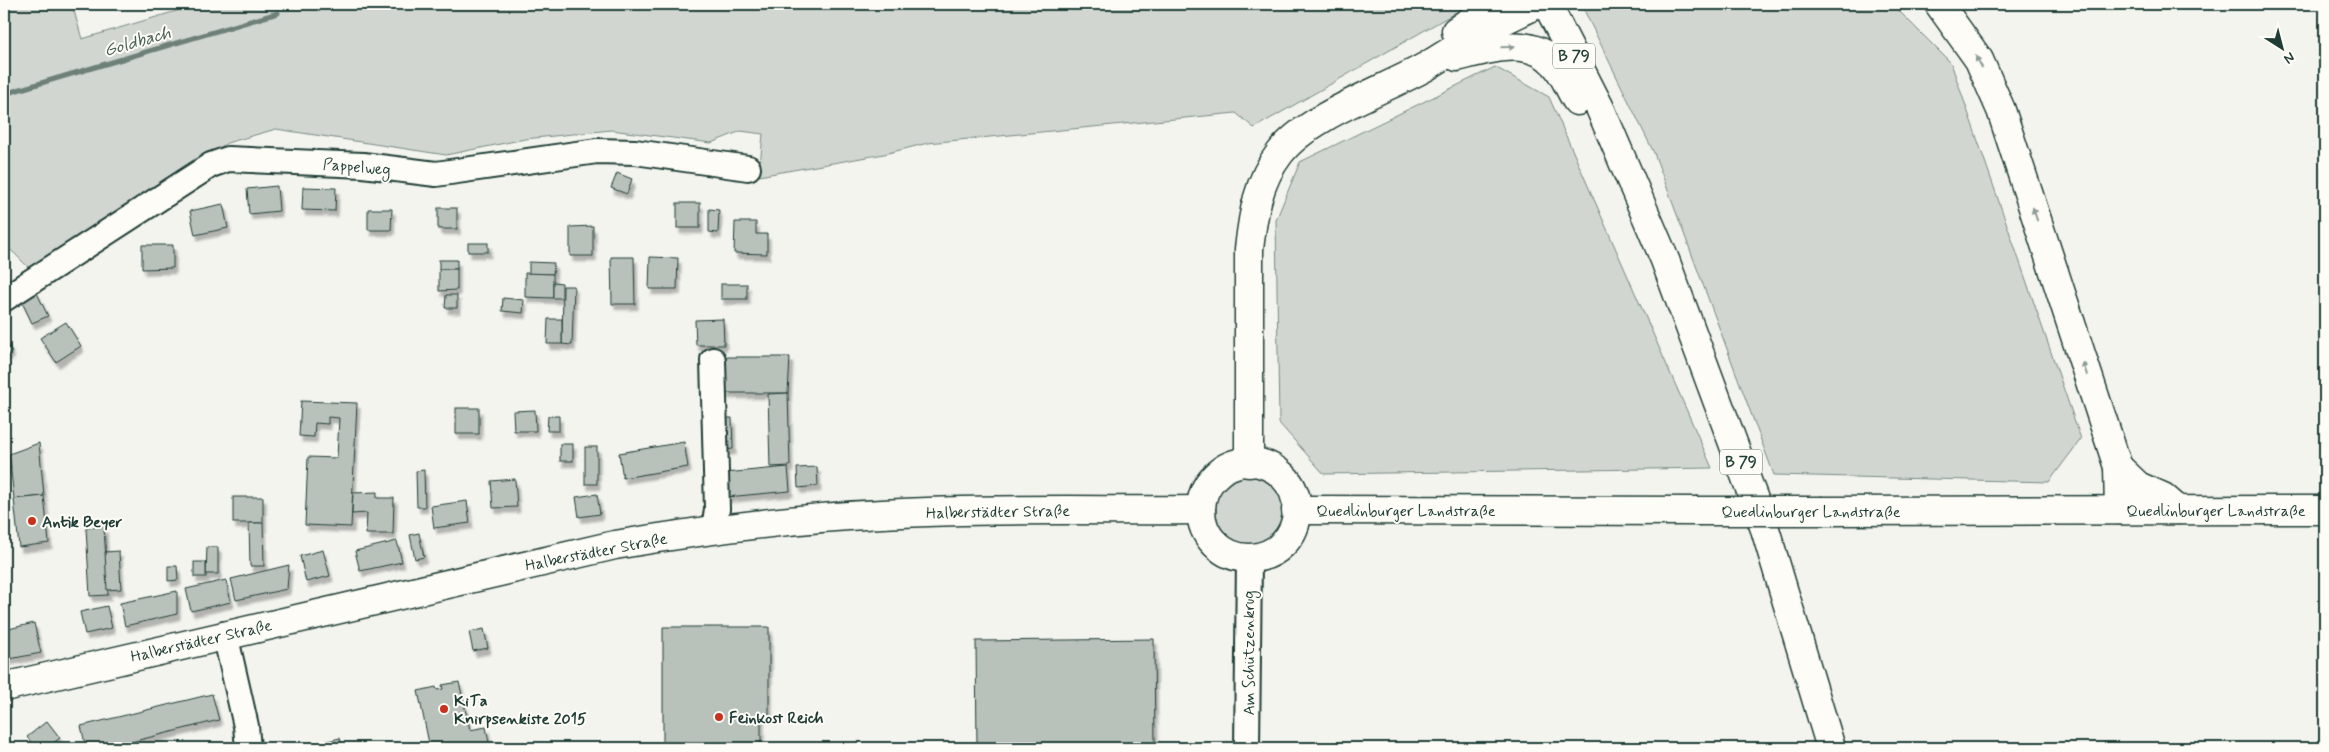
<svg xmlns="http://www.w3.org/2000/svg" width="2329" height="752" font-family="Mynerve,sans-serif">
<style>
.green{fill:#d1d6d1;stroke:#788a82}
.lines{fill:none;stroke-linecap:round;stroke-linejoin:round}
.stream{stroke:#6e8179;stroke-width:5}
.building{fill:#b9c1bb;stroke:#1f3d34;filter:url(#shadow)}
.minor-casing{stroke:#1f3d34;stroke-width:28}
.major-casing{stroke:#1f3d34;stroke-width:31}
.minor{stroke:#fdfcf7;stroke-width:24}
.major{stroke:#fdfcf7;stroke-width:28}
.major-bridge-casing{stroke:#1f3d34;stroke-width:31;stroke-linecap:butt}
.major-bridge{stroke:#fdfcf7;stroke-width:28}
.oneway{fill:#8e9c96}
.poi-dot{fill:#c8321e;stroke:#fdfcf7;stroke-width:2}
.labels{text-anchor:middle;stroke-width:4;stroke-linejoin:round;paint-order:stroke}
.shield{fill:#fdfcf7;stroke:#62766e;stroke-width:1}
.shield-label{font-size:15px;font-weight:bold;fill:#1f3d34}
.street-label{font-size:16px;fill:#1f3d34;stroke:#fdfcf7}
.poi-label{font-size:16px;font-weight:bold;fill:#1f3d34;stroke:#fdfcf7;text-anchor:start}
.water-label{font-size:18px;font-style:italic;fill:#475f56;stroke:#fdfcf7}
</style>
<defs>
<filter id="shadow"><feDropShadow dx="3" dy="5.5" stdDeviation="1" flood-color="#0004"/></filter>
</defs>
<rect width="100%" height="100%" fill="#f4f4ef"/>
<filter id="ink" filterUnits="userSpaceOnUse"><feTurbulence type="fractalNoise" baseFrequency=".02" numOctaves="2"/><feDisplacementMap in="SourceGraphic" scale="10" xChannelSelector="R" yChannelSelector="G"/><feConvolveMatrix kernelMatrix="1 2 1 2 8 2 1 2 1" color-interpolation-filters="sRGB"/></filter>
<g filter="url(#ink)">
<!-- green -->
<g class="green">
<path d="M4,4H72L82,39L200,4H1467V6L1254,128L1236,113L928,143L884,154L759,176L763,134L741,131L711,143L611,130L525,139L446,155L276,129L227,143L30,269L4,243Z"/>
<path d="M1581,4H1892L1951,63L2081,439L2049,482L1774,475L1654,153Z"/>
<path d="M1495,67L1549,97L1712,468L1324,474L1279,423L1276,220L1300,162Z"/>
<circle cx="1249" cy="511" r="37"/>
</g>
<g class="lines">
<!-- stream -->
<g class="stream">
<path d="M302,7L312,4"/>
<path d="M4,94L278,13"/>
</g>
</g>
<!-- building -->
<g class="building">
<path d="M617,173L632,179L627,194L611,188Z"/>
<path d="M277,186L279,211L249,214L247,189Z"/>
<path d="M303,187L336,188L335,211L302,210Z"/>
<rect x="677" y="203" width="23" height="25"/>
<path d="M223,204L228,228L195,235L190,211Z"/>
<rect x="438" y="208" width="19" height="21"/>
<path d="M368,209H392L391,230H368Z"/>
<path d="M709,209L719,210L718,233L709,232Z"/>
<path d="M735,222H756V234H767V254L734,253Z"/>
<path d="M593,226V256H570V227Z"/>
<rect x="468" y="243" width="20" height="9"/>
<path d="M142,245H173V268L142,269Z"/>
<path d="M611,257H634L635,304H612Z"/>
<path d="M650,257L678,258L677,289H649Z"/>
<rect x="439" y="260" width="18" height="9"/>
<path d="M529,262L554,263L553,274H529Z"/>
<path d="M439,269H457V290L439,291Z"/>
<path d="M525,273L553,274V298L525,297Z"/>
<path d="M553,282L562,283V298H553Z"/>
<rect x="721" y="284" width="26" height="15"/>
<path d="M563,286H574L572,345L562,344Z"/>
<path d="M36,291L48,316L32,323L20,298Z"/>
<path d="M446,295H457V308H445Z"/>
<path d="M503,298L524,300L523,313L502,311Z"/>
<path d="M548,319H562V344H547Z"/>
<path d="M723,319L724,345H696L695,320Z"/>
<path d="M66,322L81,346L56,362L40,338Z"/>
<path d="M4,338L12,352L4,357Z"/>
<path d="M725,357H790L788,393H725Z"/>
<path d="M788,393L790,466L770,467L768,394Z"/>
<path d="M301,401L357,403L351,527L305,525L308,457L337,458L339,418L328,417V424L315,423L314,437L299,436Z"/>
<rect x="456" y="408" width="23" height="26"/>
<path d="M535,410L536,431H514L513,411Z"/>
<path d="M548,416H559V431H547Z"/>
<path d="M723,418H732L733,449L724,450Z"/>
<path d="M684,442L688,467L623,478L619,453Z"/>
<path d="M39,443L44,496L14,499L9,454Z"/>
<rect x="560" y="444" width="13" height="17"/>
<rect x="585" y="447" width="12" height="37"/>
<path d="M9,454L11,468L4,470V456Z"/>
<path d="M788,467L790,491L727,497L725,473Z"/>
<path d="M817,467L818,486L798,488L797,468Z"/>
<path d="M424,470L425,507H417L416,471Z"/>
<path d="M515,479L517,507L493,508L491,481Z"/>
<path d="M377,492V498H394L393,534H366L367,513L352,514L353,493Z"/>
<path d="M597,494L600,514L579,517L576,497Z"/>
<path d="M44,496L49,543L19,547L14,499Z"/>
<rect x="233" y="497" width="30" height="26"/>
<path d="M467,501L470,523L434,528L431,506Z"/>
<path d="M249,523H263L264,566H250Z"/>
<path d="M104,527L108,595L90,596L86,528Z"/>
<path d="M419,533L424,557L415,559L410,535Z"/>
<path d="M397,541L402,562L360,571L355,551Z"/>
<path d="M207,547H218V574H206Z"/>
<path d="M323,550L330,576L306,582L300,556Z"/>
<path d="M119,551L121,589L107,590L105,552Z"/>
<rect x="194" y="562" width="12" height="15"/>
<path d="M289,565L287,589L236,600L231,579Z"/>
<path d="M168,566H177L178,580L168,581Z"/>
<path d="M226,580L231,602L191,611L186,589Z"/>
<path d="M177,591V614L125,626L120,603Z"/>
<path d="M107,606L112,628L85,634L80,612Z"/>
<path d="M34,623L41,653L4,660V630Z"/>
<path d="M663,627H769V716H761V748H663Z"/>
<path d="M484,629L488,648L473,651L469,632Z"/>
<path d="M1154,639L1155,748H977L976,641Z"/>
<path d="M459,682L470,730L486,727L490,748H430L418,691L436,687L437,690L443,689L442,685Z"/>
<path d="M212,694L219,720L107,748H86L81,726Z"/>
<path d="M47,721L60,738L52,744L55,748H31L28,745L31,742L27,737Z"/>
<path d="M340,738L343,748H299Z"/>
</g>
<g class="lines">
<!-- minor casing -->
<g class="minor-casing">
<g id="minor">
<path d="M4,299L211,165L228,159L363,165L436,174L597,151L635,152L748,168"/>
<path d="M713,360L717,509L714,529"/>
<path d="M225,634L246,726L248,748"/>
<path d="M1247,748L1249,558"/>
</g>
</g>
<!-- major casing -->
<g class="major-casing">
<g id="major">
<path d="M1547,4L1600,108L1665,260L1765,529L1831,748"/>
<path d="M1939,4L1979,60L2001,110L2118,467L2119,510"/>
<path d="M1456,31L1483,12L1489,4"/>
<path d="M1457,57C1489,49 1530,35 1555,64C1565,75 1569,89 1577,101"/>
<circle cx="1249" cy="510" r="48"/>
<path d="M1249,463V249C1253,214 1258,181 1280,153C1309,115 1385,90 1427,66C1447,54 1466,41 1486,30C1502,20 1520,13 1537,4"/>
<path d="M2118,467L2138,486L2163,497L2178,510"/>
<path d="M1296,510L1696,511"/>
<path d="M1823,511L2325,510"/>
<path d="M4,687L615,545C704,530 793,518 882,514C988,508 1095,511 1201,510"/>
</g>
</g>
<!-- minor -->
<use href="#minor" class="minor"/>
<!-- major -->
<use href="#major" class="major"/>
<!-- major-bridge casing -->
<g class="major-bridge-casing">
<path id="major-bridge" d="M1696,511H1823"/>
</g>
<!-- major-bridge -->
<use href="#major-bridge" class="major-bridge"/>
</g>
<!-- one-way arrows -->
<defs><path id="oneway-solid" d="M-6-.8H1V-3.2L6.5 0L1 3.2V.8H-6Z" transform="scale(1.25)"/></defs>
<g class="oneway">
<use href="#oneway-solid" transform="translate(1508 47) rotate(-1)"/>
<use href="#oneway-solid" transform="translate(1979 62) rotate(-118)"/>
<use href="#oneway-solid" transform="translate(2035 214) rotate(-108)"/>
<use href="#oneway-solid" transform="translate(2085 369) rotate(-108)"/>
</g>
</g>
<!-- markers -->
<g class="poi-dot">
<circle cx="32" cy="521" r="5"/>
<circle cx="444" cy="709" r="5"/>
<circle cx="719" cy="717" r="5"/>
</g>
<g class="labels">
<!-- shield labels -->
<g class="shield">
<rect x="1553" y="43.5" width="42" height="25" rx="4"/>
<rect x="1720" y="449.5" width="42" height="25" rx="4"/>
</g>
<g class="shield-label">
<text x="1574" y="61">B 79</text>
<text x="1741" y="467">B 79</text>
</g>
<!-- street labels -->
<g class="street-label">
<text transform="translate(357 166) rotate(5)" y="6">Pappelweg</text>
<text x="1406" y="516">Quedlinburger Landstraße</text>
<text x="2216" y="516">Quedlinburger Landstraße</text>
<text transform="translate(998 511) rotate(-1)" y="6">Halberstädter Straße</text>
<text x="1811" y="517">Quedlinburger Landstraße</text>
<text transform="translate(596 551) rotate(-11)" y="6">Halberstädter Straße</text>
<text transform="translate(201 640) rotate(-13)" y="6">Halberstädter Straße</text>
<text transform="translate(1248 653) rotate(-90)" y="6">Am Schützenkrug</text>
</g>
<!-- poi labels -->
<g class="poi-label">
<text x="42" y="527">Antik Beyer</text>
<text x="454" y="706">KiTa<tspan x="454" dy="18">Knirpsenkiste 2015</tspan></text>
<text x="729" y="723">Feinkost Reich</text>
</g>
<!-- water labels -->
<g class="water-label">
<text transform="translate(137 41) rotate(-16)" y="6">Goldbach</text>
</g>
</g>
<!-- margin -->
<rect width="2329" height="752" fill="none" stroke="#fdfcf7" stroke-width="20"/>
<rect x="10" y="10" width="2309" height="732" fill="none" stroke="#1f3d34" stroke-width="2" filter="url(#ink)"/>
<!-- north arrow -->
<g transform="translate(2282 48) rotate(144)" stroke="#fdfcf7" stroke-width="4" paint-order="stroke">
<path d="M0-4L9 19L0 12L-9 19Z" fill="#1f3d34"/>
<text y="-8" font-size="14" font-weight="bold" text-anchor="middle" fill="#1f3d34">N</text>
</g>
</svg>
